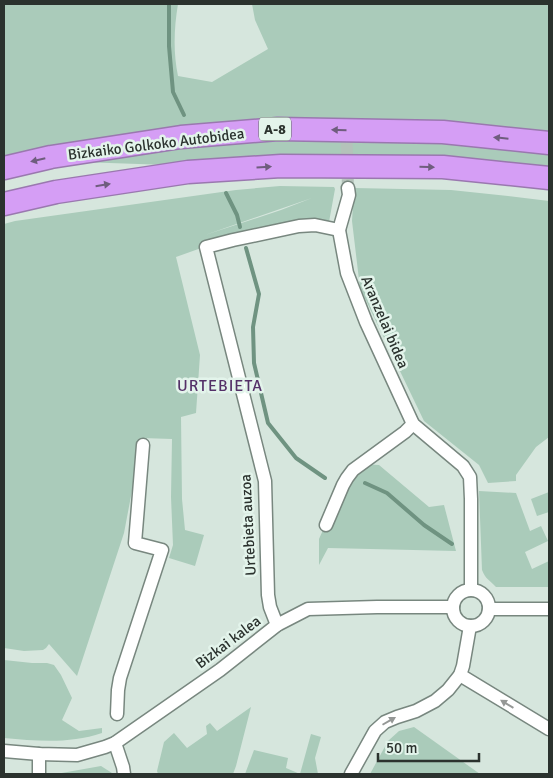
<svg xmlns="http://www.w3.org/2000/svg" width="553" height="778" font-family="Signika,sans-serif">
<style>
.green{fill:#aacbba;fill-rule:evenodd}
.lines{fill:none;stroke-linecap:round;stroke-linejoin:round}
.stream{stroke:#6f9381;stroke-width:4}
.street-tunnel{stroke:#b4c2ba;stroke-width:12;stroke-dasharray:12 6;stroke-linecap:butt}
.street-casing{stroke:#78877f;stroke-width:15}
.highway-casing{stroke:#9a78af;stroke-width:25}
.street{stroke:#fff;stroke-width:12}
.highway{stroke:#d59ef5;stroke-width:22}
.oneway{fill:#6f5d7e}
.oneway2{fill:#959896}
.labels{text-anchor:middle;stroke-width:5;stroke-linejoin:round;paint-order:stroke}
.shield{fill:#e3f4eb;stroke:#626c67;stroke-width:1}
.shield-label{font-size:14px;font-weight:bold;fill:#2b322e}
.street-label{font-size:15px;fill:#2b322e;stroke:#e3f4eb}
.neighbourhood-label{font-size:16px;letter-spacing:1px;fill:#543068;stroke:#e3f4eb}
</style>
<rect width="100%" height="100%" fill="#d6e6dd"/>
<!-- green -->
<g class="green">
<path d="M4,4H178C174,28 173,52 178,76L212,82L268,49L255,20L252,4H549V178L80,162L4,156Z"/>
<path d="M280,186L334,187L335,189L329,222L204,247L176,257L200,355L196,413L181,417L182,499L185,530L204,535L195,566L169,558L173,545L171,497L172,439L142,438L124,533L77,676L49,644L46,648L43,650L24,651L4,648V224L15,221L236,190ZM312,198L281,210L205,235Z"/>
<path d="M354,188L451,190L508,196L549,201V437L536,447L516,475V481L488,483L479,465L424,421L360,288L352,221Z"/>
<path d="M362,464L379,465L429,507L444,505L456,551L328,548L319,565V539L343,485Z"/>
<path d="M479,491L516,493L530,531L541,526L548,541L525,552L532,569L549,561V587H496C489,579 486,580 482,570Z"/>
<path d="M549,492V512L537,516L531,499Z"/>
<path d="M4,660L32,663H47L54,665L61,675L72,698L62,720L79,731L102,728V733C70,744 37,741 4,738Z"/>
<path d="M251,707L236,766L233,774H158L157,771L164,742L174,733L187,748L207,734L206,726L210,723L217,731Z"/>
<path d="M414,727L480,774H370L388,741L399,731Z"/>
<path d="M311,734L321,737L315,758L318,774H245L254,750L288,758L286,768L300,774Z"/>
<path d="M101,766L112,773L113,774H56Z"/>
</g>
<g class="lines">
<!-- stream -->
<g class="stream">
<path d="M169,4V46L173,92L184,115"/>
<path d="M226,193L237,215L240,227"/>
<path d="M246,248L259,294L253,327L254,363L268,423L296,458L325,478"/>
<path d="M365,483L387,493L424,525L452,544"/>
</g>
<!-- street-tunnel -->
<path class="street-tunnel" d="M346,125L348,188"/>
<!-- street casing -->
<g class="street-casing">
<g id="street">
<path d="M348,188L349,195L339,230L347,273L366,322L413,424L463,466L470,477L471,499V590"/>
<path d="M326,525L343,485L347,478L353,470L405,432L413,424"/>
<circle cx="471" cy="608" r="18"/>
<path d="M489,609H549"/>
<path d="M277,625L270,607L268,595L265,481L206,247L233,240L299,226L315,225L339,230"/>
<path d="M460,675L549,729"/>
<path d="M117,714L118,690L120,678L162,550L135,543L143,445"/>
<path d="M115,743L123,767L124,774"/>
<path d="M4,751L39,754L77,755L105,747L115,743L220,670L277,625L308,609L377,607H453"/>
<path d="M39,774V754"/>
<path d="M351,774L375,731L385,722L397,717L416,711L435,701L448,690L460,675L463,666L470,626"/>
</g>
</g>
<!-- highway casing -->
<g class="highway-casing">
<g id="highway">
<path d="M4,168L51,157L181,137L278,129L443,132L549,143"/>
<path d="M4,204L56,192L188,172L281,166L443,167L549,178"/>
</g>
</g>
<!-- street -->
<use href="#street" class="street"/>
<!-- highway -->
<use href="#highway" class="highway"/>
</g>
<!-- one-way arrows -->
<defs><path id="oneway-solid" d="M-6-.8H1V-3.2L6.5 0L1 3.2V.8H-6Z" transform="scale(1.25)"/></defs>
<g class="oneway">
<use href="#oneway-solid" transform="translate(339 130) rotate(-179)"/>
<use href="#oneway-solid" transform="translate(501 138) rotate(-174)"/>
<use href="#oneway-solid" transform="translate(38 160) rotate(167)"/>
<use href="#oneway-solid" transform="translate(264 167) rotate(-4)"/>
<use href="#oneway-solid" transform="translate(427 167) rotate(1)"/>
<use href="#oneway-solid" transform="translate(103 185) rotate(-9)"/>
</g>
<g class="oneway2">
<use href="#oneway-solid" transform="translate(507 704) rotate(-149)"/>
<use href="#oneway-solid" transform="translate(389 721) rotate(-30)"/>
</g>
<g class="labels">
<!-- shield labels -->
<rect class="shield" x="259" y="117.5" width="32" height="23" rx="4"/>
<g class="shield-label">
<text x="275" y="134">A-8</text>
</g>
<!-- street labels -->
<g class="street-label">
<text transform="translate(156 144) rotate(-7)" y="5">Bizkaiko Golkoko Autobidea</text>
<text transform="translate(385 322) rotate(67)" y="5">Aranzelai bidea</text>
<text transform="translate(248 525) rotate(-93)" y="5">Urtebieta auzoa</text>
<text transform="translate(228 642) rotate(-37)" y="5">Bizkai kalea</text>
</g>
<!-- neighbourhood labels -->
<g class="neighbourhood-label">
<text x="220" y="391">URTEBIETA</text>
</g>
</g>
<!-- border -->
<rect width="553" height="778" fill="none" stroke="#2b322e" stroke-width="10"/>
<!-- scale -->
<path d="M378 753v8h101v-8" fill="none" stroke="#2b322e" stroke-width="2.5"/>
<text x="386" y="753" font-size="15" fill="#2b322e" stroke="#e3f4eb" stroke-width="4" paint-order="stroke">50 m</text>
</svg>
